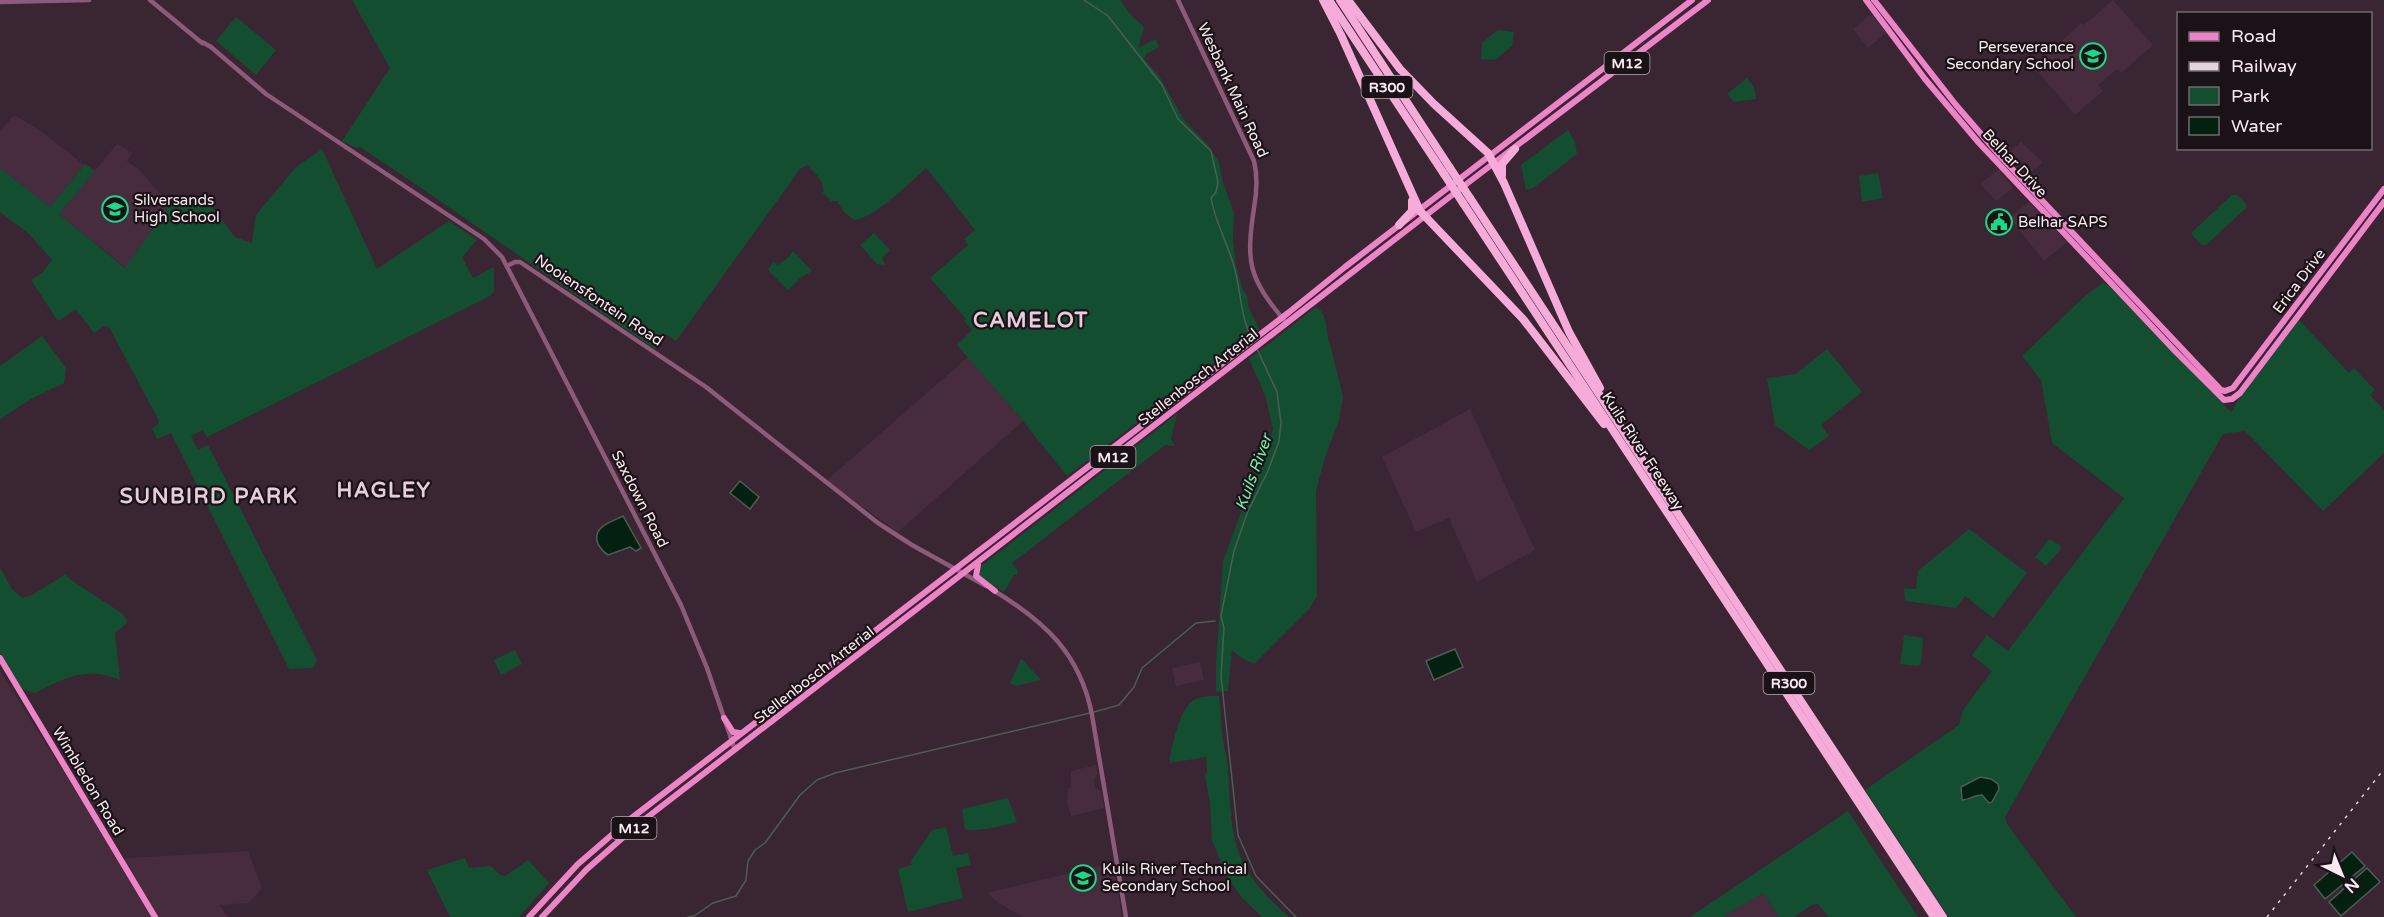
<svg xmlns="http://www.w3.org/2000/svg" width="2384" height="917" font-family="'Varela Round',sans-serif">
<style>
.built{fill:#472c3d}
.green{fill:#144e31;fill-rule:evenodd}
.water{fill:#032011;stroke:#4d5d54;stroke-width:1.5}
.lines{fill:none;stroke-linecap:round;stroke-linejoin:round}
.stream{stroke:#4d5d54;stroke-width:1.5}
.minor{stroke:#8e5a7a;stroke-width:4.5}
.major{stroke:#ed84c7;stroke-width:6}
.highway{stroke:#f7abd9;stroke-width:8}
.rail{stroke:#e4d5dd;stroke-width:1.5;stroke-dasharray:3 6;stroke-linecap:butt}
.highway-bridge{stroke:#f7abd9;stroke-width:8}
.labels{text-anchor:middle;stroke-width:4.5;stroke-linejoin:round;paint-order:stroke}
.shield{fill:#1b1217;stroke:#b6a9b0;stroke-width:1.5}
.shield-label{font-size:14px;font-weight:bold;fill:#f9eaf2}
.poi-label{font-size:15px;fill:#f9eaf2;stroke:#1b1217;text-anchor:start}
.street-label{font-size:15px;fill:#f9eaf2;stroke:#1b1217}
.water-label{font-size:16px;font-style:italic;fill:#72eeaa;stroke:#1b1217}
.district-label{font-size:21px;font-weight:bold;letter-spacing:1.5px;fill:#e7ccdb;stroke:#1b1217}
</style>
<rect width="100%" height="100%" fill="#3a2532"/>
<!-- built -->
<g class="built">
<polygon points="2113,0 2153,45 2121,73 2117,69 2098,85 2103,91 2075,115 2034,67 2081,23 2084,25"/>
<polygon points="1871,14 1886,33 1868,48 1853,29"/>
<polygon points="14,115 38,129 84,165 50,207 0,168 0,131"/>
<polygon points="2021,142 2043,162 2028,175 2024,175 2006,155"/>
<polygon points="117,144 132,153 127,161 138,169 170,204 126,268 59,214"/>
<polygon points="1999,169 2013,188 1996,201 1980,184"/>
<polygon points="2029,202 2067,242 2044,261 2009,218"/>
<polygon points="968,357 1023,421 898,532 826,481"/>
<polygon points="1470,409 1535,550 1477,582 1449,518 1416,532 1382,457"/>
<polygon points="1200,662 1204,680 1176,686 1172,668"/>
<polygon points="0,671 119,860 130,858 248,851 262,888 249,903 219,905 228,917 0,917"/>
<polygon points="1096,765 1098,774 1094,779 1095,787 1101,791 1104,808 1071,816 1067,803 1068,788 1071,788 1071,771"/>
<polygon points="1113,863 1122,917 1022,917 997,902 987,893"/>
<polygon points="1763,893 1779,917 1723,917"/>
</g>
<!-- green -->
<g class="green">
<path d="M 352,0 L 1120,0 L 1130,14 L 1144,27 L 1138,48 L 1156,39 L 1159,47 L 1146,54 L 1144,59 L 1159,76 L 1185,121 L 1208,145 L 1219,162 L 1223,183 L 1234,213 L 1233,239 L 1236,266 L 1243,290 L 1247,295 L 1248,306 L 1259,329 L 1067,476 L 1023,421 L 957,345 L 972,330 L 964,321 L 966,319 L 930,278 L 968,245 L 964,239 L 975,230 L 932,175 L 926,168 C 910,183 873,219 854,220 L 844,212 L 837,201 L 831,201 L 823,193 C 825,181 815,173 807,165 L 800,169 L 676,341 L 666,334 L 655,349 C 556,282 459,213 360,147 L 356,148 L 342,141 L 390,68 Z"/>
<polygon points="236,17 276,50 256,75 216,41"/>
<polygon points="1498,30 1514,32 1512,46 1495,60 1481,59 1482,43"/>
<polygon points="1747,78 1754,87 1756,99 1734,102 1727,94"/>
<polygon points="1568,130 1575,142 1577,154 1533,188 1526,190 1521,165"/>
<polygon points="322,149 377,269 449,221 477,240 462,257 473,278 494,267 494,291 490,296 207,437 203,430 191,436 198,450 208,445 317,660 313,668 289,669 171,433 157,439 152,428 158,424 159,421 109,327 104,326 94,333 76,309 58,321 31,280 42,273 52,260 29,234 0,212 0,168 50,207 85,164 95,171 59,214 125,268 170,204 176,200 210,205 235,237 252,243 256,215 296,167"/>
<polygon points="1878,173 1883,198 1862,202 1859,176"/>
<polygon points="2232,195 2237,195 2246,204 2246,208 2206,245 2202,245 2192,235 2192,232"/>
<polygon points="874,233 890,250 882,258 885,265 877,264 860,245"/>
<polygon points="793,251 812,271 800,278 788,290 768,270 773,262 778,265 788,258"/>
<path d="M 2103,283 L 2108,285 L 2231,412 L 2241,396 L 2299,320 L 2349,373 L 2354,368 L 2375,390 L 2370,395 L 2384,410 L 2384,453 L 2323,511 L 2245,431 L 2223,434 L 2005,817 L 2007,824 L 2076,917 L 1949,917 L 1865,790 L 1959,725 L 1963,710 L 1992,671 L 1972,655 L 1987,635 L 2008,651 L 2124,498 L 2052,443 L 2041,380 L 2022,356 L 2085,296 ZM 1980,777 C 1991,780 1994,780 1997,793 L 1987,800 C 1980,793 1975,795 1968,800 L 1960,795 L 1964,785 Z"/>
<path d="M 1316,307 C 1329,314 1325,333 1330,344 L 1343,397 L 1339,420 L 1325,457 L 1316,491 L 1317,596 L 1310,608 L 1254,664 L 1240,657 L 1232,650 L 1228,691 L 1216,692 L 1216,664 L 1223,561 L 1245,501 L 1263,464 L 1273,429 L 1265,395 L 1249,359 Z"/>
<polygon points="42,336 66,368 64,383 31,399 0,419 0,366"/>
<polygon points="1827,349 1862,392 1821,425 1829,436 1809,450 1775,425 1767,378 1796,374"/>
<polygon points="1177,414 1171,439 1175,446 1165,445 1012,563 1018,571 1017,575 1014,575 1004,592 979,576 980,567"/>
<polygon points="1969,529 2027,573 1993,618 1965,596 1956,608 1905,601 1904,588 1916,589 1918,571"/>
<polygon points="2049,539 2060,545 2061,549 2046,566 2035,557"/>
<path d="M 0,568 L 12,589 L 22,598 L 32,595 L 66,574 L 68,578 L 120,612 L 126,618 L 127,623 L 115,633 L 120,680 C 86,666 65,678 35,693 L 22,689 L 0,652 Z"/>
<polygon points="1904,635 1923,638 1921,664 1918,666 1900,664"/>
<polygon points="515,650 522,664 501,675 494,660"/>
<polygon points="1021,659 1022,659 1041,680 1016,686 1010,683"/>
<path d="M 1219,696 C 1221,713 1221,730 1224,747 C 1226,754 1228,761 1228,769 C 1232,843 1232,866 1289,917 L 1262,917 L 1242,898 L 1226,875 L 1212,840 L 1210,803 L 1205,776 L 1207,771 L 1206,757 L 1170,763 C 1169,751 1181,709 1191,702 C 1199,696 1210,696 1219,696 Z"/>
<path d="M 1008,798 L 1017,822 C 1005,825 975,833 965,829 L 962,809 Z"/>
<polygon points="1848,811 1918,917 1829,917 1818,904 1812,905 1794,917 1779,917 1763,893 1723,917 1690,917"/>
<polygon points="946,827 953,856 968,853 971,865 956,868 963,898 908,912 898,869 912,865 911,861 932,830"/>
<polygon points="465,858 469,868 491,866 499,874 505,876 528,860 549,883 519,917 450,917 427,870"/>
</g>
<!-- water -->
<g class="water">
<polygon points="740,481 759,497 750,509 730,493"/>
<path d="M 623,516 L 641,548 L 636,551 L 630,547 L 608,555 C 603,552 601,549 598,544 C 591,527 611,522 623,516 Z"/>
<polygon points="1455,649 1463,667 1434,680 1426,661"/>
<path d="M 1980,777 L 1991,779 L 1998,784 L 1999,789 L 1992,802 L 1989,803 L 1982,795 C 1974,795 1969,800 1962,800 L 1961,787 Z"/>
<polygon points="2352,852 2365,866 2325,899 2314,885"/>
<polygon points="2367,868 2380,882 2341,916 2329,902"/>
</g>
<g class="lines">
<!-- stream -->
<g class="stream">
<path d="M 1084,0 L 1108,16 L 1162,85 L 1178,119 L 1211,151 L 1218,182 L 1216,192 L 1211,198 C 1215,222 1227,242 1234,266 C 1241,290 1240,316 1252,339"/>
<polyline points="1257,349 1277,392 1281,423 1279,441 1268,471 1248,511 1234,551 1221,616 1224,628 1221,676 1238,835 1256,876 1296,917"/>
<polyline points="1094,712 1119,705 1134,687 1142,668 1196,623 1215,621"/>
<polyline points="688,917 694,916 713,903 736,896 746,880 748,861 755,850 765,843 800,795 817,780 835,773 1090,713"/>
</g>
<!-- minor -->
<g class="minor">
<polyline points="150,0 202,43"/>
<path d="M 1178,0 L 1254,161 C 1258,177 1257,191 1254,208 C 1246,262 1248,277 1284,320"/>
<polyline points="0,2 89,0"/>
<polyline points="202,42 211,47 266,94 484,239 502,257 681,605 707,668 735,750"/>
<polyline points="507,266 515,262 520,262 706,387 878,523 912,545 986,586"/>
<path d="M 993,590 C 1045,622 1080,653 1092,715 L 1126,917"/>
</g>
<!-- major -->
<g class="major">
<polyline points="1866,0 1925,79 1979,143 2175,351 2224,400 2232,399 2240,393 2384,202"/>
<polyline points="1874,0 1956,105 2000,156 2221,390 2225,391 2233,388 2384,189"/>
<polyline points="978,565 976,576 995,591"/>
<polyline points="0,658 155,917"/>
<polyline points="724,718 733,732 740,733"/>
<polyline points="529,917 578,864 629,820 1288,313 1345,267 1692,0"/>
<polyline points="542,917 586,870 636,826 1469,182 1708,0"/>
</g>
<!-- highway -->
<g class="highway">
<polyline points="1323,0 1341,35 1420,211 1523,319 1604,424"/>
<polyline points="1329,0 1444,174"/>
<polyline points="1340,0 1450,168"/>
<polyline points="1348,0 1400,69 1434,104 1488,153 1504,183 1569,332 1600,388"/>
<polyline points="1502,175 1502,164 1515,149"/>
<polyline points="1470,198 1943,917"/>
<polyline points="1463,203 1934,917"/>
<polyline points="1399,225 1412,211 1412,201"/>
</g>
<!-- rail -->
<polyline class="rail" points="2267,917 2384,769"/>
<!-- highway-bridge -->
<g class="highway-bridge">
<polyline points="1450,168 1470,198"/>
<polyline points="1444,174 1463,203"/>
</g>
</g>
<!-- icons -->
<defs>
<g id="school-ring" transform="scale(1.35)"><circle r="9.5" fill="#1b1217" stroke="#1cd988" stroke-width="1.5"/><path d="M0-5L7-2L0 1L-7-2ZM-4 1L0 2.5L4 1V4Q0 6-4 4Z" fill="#1cd988"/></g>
<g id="civic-ring" transform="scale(1.35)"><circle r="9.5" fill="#1b1217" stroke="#1cd988" stroke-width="1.5"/><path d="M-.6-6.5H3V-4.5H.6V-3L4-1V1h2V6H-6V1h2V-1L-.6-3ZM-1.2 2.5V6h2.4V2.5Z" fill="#1cd988"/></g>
</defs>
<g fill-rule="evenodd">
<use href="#school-ring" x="2093" y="56"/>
<use href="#school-ring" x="115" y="209"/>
<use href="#civic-ring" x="1999" y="222"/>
<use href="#school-ring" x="1083" y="878"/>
</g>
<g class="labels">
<!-- shield labels -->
<g class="shield">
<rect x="1604.5" y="52" width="45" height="22" rx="4.5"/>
<rect x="1361.5" y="76" width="51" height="22" rx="4.5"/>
<rect x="1090.5" y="446" width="45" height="22" rx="4.5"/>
<rect x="1763.5" y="672" width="51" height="22" rx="4.5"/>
<rect x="611.5" y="817" width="45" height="22" rx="4.5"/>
</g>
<g class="shield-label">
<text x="1627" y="68">M12</text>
<text x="1387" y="92">R300</text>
<text x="1113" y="462">M12</text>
<text x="1789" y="688">R300</text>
<text x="634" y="833">M12</text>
</g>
<!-- poi labels -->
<g class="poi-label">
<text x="2074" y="52" text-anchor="end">Perseverance<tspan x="2074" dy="17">Secondary School</tspan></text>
<text x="134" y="205">Silversands<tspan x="134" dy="17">High School</tspan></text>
<text x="2018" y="227">Belhar SAPS</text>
<text x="1102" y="874">Kuils River Technical<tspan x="1102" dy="17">Secondary School</tspan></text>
</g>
<!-- street labels -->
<g class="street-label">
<text transform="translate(1233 90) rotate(65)" y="5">Wesbank Main Road</text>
<text transform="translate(2015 163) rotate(47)" y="5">Belhar Drive</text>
<text transform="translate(2299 281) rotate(-53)" y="5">Erica Drive</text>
<text transform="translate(599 300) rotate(34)" y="5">Nooiensfontein Road</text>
<text transform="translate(1198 377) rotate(-38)" y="5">Stellenbosch Arterial</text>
<text transform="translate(1643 451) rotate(57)" y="5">Kuils River Freeway</text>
<text transform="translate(640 499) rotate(63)" y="5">Saxdown Road</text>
<text transform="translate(814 675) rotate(-38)" y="5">Stellenbosch Arterial</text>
<text transform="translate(88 781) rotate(59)" y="5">Wimbledon Road</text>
</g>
<!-- water labels -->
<g class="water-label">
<text transform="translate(1253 472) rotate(-70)" y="6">Kuils River</text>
</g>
<!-- district labels -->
<g class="district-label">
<text x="1031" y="327">CAMELOT</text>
<text x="384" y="497">HAGLEY</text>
<text x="209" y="503">SUNBIRD PARK</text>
</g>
</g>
<!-- legend -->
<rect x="2177" y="12" width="195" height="138" fill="#1b1217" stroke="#74686f" stroke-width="1.5"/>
<rect x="2189" y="32" width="30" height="9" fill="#ed84c7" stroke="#74686f" stroke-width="1.5"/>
<text x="2231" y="42" font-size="18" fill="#f9eaf2">Road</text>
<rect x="2189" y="62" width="30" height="9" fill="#e4d5dd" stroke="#74686f" stroke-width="1.5"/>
<text x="2231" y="72" font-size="18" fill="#f9eaf2">Railway</text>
<rect x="2189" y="87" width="30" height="18" fill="#144e31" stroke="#74686f" stroke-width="1.5"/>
<text x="2231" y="102" font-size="18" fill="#f9eaf2">Park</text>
<rect x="2189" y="117" width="30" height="18" fill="#032011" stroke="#74686f" stroke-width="1.5"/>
<text x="2231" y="132" font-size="18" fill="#f9eaf2">Water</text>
<!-- north arrow -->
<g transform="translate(2342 875) rotate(137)" stroke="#1b1217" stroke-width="4.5" paint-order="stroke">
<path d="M0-4.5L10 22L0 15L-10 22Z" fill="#f9eaf2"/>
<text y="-9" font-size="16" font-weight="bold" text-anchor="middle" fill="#f9eaf2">N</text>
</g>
</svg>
